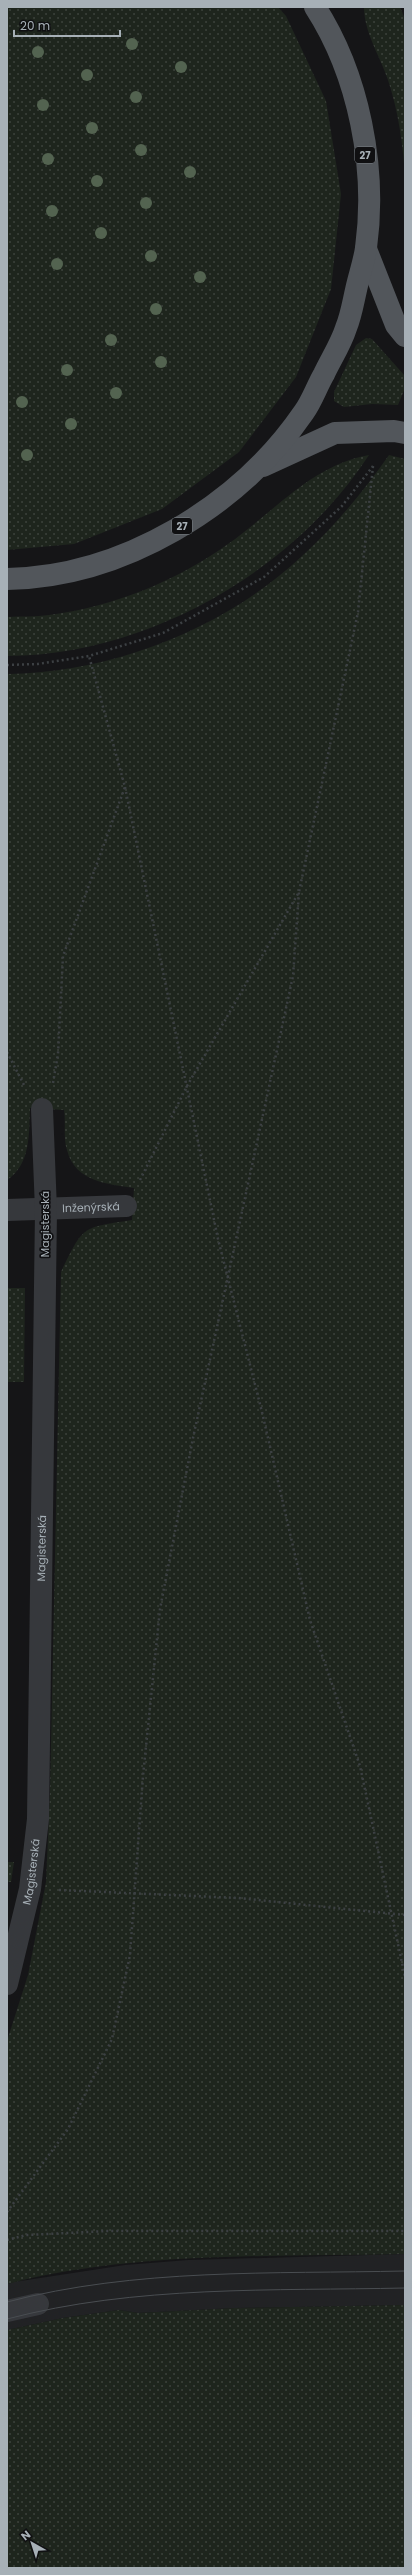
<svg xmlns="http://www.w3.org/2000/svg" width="412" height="2575" font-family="Poppins,sans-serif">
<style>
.built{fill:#212224}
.grass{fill:url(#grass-dots)}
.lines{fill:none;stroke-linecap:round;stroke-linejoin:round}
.path{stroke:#3c4043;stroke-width:2.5;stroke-dasharray:2 3;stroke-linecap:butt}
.minor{stroke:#36383c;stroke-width:22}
.major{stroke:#52565b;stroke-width:22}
.tram{stroke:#494d51;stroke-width:1}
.tree{fill:#536350}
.labels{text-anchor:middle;stroke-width:3.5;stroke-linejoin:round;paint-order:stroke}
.shield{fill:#101012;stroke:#7a8086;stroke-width:1}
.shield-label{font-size:10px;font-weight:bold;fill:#a7b0b7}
.street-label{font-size:11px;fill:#a7b0b7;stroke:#101012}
</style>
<defs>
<pattern id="grass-dots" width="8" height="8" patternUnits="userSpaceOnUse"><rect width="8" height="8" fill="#1e251d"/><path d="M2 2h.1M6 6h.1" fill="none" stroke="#3c423c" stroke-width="1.8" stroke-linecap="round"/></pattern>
</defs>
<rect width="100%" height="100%" fill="#151517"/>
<!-- built -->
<polygon class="built" points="405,2254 405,2305 235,2308 138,2313 119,2310 63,2318 7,2330 7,2284 14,2282 125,2265 188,2260"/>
<!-- grass -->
<g class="grass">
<polygon points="7,7 278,7 286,16 326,101 341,194 331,289 296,377 239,452 162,509 74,544 7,550"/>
<path d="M 364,7 L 400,7 L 405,19 L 405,176 C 403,144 398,110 388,80 C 380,56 364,32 364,7 Z"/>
<polygon points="366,338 372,339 405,376 405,388 398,405 372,404 344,407 334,401 334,392 356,345"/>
<path d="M 369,455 C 293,572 147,655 7,656 L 7,617 C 21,616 36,617 49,615 C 112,607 177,581 228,544 C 274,512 312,465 369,455 Z"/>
<path d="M 389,455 L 405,459 L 405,2254 C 273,2257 135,2251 7,2284 L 7,2041 L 28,1975 L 46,1882 L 50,1792 L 61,1272 C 84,1225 81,1228 132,1220 L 134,1188 C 108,1184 75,1182 67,1150 C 63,1138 66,1123 64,1110 L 30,1108 C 29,1132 31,1165 7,1180 L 7,674 C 112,673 226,628 302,556 C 335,526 363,492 389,455 Z"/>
<polygon points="7,1288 25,1288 24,1382 7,1382"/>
<polygon points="7,1862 14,1862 11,1882 7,1882"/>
<polygon points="405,2305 405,2568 7,2568 7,2330 63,2318 119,2310 138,2313 235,2308"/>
</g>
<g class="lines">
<!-- path -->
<g class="path">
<polyline points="7,665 38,664 89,656 163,633 264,577 342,506 373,466"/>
<polyline points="125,787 218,1239 262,1412 310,1620 360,1766 405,1977"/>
<polyline points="7,1052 24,1085"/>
<polyline points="53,1083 58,1054 63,956 125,787 89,656"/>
<polyline points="140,1180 187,1086 299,892 358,612 373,466"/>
<polyline points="59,1890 238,1898 405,1915"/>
<polyline points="7,2212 68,2129 112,2039 130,1955 143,1776 160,1609 193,1438 293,976 299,892"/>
<polyline points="7,2240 26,2235 106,2231 405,2231"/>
</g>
<!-- minor -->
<g class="minor">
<path id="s1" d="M 7,1210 L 126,1206"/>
<path id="s2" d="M 7,1984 L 30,1889 L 38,1819 L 46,1210 L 42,1109"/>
<polyline points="7,2311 38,2304"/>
</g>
<!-- major -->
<g class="major">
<polyline points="366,249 396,325 405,336"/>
<polyline points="263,466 335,433 394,431 405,433"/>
<path d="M 7,579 C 122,577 239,507 304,412 C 312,401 317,386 324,374 C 331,359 341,344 346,328 C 351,316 353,303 356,290 C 359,276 364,262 366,248 C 377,168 359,75 315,7"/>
</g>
<!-- tram -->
<g class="tram">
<path d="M 7,2302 C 136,2268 273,2274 405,2271"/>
<path d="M 7,2319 C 136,2285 273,2291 405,2288"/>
</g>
</g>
<!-- trees -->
<g class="tree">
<circle cx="132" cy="44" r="6"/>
<circle cx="38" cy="52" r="6"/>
<circle cx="181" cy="67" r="6"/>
<circle cx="87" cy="75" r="6"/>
<circle cx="136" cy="97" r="6"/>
<circle cx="43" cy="105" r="6"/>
<circle cx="92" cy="128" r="6"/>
<circle cx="141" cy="150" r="6"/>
<circle cx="48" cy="159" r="6"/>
<circle cx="190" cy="172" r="6"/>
<circle cx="97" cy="181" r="6"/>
<circle cx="146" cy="203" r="6"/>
<circle cx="52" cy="211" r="6"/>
<circle cx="101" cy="233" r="6"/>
<circle cx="151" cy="256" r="6"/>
<circle cx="57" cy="264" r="6"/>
<circle cx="200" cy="277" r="6"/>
<circle cx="156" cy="309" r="6"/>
<circle cx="111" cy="340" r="6"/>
<circle cx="161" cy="362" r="6"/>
<circle cx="67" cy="370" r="6"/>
<circle cx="116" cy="393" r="6"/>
<circle cx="22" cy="402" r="6"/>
<circle cx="71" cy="424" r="6"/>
<circle cx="27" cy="455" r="6"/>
</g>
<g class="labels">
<!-- shield labels -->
<g class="shield">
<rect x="355" y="147" width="20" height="16" rx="3"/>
<rect x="172" y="518" width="20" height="16" rx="3"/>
</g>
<g class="shield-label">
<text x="365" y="159">27</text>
<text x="182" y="530">27</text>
</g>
<!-- street labels -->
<g class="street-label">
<text dy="4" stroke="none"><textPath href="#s1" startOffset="84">Inženýrská</textPath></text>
<text transform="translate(45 1224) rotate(-90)" y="4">Magisterská</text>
<text dy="4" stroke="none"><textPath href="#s2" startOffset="439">Magisterská</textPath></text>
<text dy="4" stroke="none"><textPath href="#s2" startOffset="115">Magisterská</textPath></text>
</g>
</g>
<!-- border -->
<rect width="412" height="2575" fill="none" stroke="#a7b0b7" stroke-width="16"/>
<!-- north arrow -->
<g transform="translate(32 2543) rotate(321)" stroke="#101012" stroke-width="3" paint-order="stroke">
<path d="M0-3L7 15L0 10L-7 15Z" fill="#a7b0b7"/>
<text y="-6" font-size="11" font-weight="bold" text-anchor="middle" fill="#a7b0b7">N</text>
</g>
<!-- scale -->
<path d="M14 30v6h106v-6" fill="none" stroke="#a7b0b7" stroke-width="2"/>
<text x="20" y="30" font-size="12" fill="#a7b0b7" stroke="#101012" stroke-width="3" paint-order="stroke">20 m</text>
</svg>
